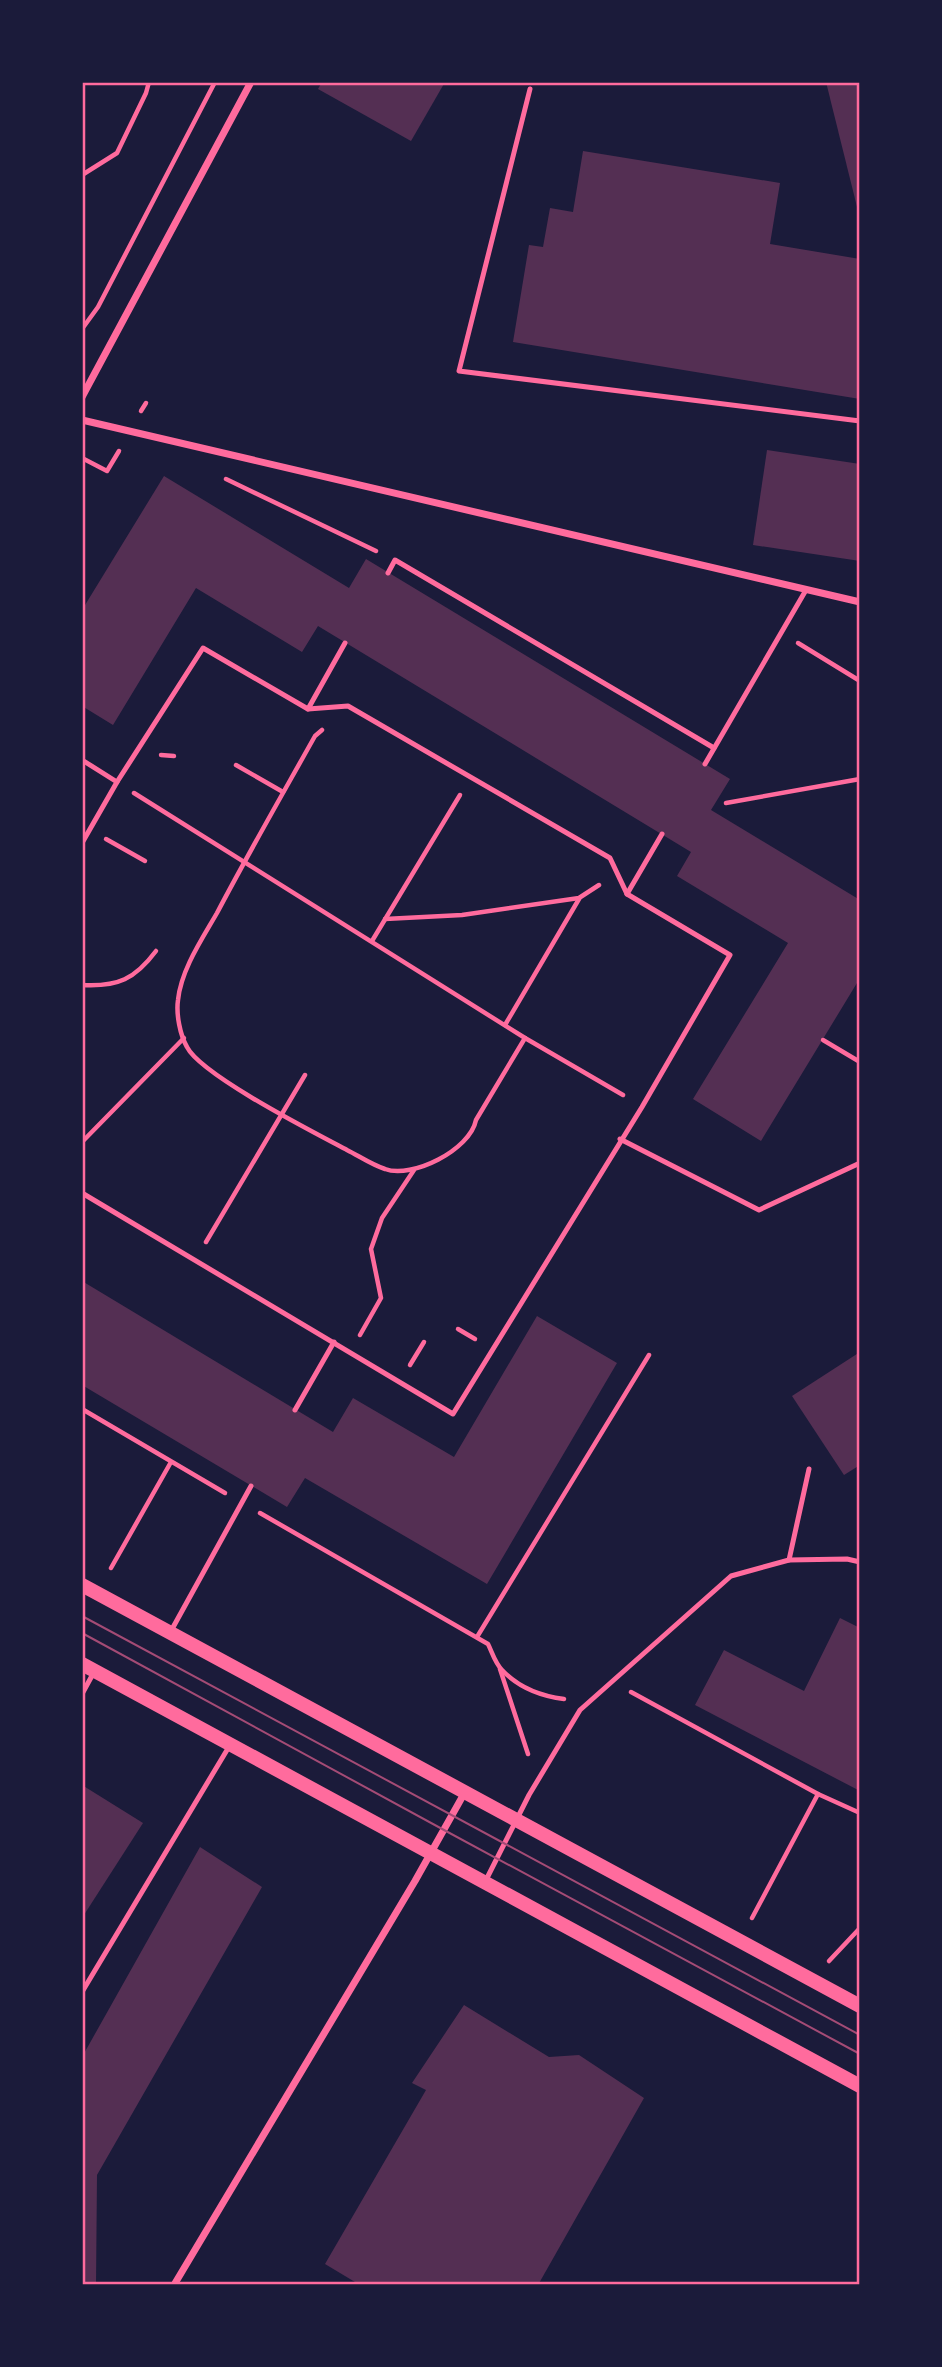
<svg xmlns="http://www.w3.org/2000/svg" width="942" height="2367" font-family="'Alegreya Sans',sans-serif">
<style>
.building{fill:#542f53}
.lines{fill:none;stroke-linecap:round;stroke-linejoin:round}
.path{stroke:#ff6b9d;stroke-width:4.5}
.service{stroke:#ff6b9d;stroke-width:5}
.minor{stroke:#ff6b9d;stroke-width:7}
.secondary{stroke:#ff6b9d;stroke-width:14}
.tram{stroke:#a44b75;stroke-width:2}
.neatline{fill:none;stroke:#ff6b9d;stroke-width:2.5}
</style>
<rect width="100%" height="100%" fill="#1b1b3a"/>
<!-- building -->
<g class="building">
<polygon points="322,82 445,82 411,141 318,89"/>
<polygon points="826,82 860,82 860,215 859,215"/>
<polygon points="583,151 780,183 770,244 860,259 860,399 513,342 529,245 543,247 550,208 573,212"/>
<polygon points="767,450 860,464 860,561 753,545"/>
<polygon points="164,476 349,588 366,559 730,779 711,810 860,900 860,978 761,1141 693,1099 788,943 677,876 691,852 318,626 302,652 196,588 113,725 82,706 82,610"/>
<polygon points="82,1281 333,1432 353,1398 454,1457 537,1316 617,1363 487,1584 305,1478 287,1507 82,1385"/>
<polygon points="860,1352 860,1465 844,1475 792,1396"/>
<polygon points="840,1618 860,1628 860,1791 695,1705 724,1650 804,1691"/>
<polygon points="82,1785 143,1823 82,1918"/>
<polygon points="200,1847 262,1887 97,2175 96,2285 82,2285 82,2057"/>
<polygon points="464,2005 549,2057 579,2055 644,2098 538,2285 360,2285 325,2264 426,2090 412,2083"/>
</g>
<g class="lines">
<!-- path -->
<g class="path">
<polyline points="82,175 117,153 146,93 149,82"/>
<polyline points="82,329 98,307 215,82"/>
<polyline points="141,411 146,403"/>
<polyline points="82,458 107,471 119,451"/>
<polyline points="226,479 376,551"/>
<polyline points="798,643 860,681"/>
<path d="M 322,730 L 315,736 C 282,795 248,854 217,913 C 202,939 181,970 178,1000 C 176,1014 180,1035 187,1047 C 201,1075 315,1133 347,1150 C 359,1156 372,1165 385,1169 C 412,1179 470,1150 476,1120 L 525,1038 L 623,1095"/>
<polyline points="161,755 174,756"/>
<polyline points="236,765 283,792"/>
<polyline points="134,793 525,1038"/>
<polyline points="726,803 860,779"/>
<polyline points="106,839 145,861"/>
<polyline points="385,919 462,915 579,898 599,885"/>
<polyline points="372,941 460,795"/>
<path d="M 82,985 C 118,987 135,979 156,951"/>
<polyline points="505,1025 579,899"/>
<polyline points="823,1040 860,1062"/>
<polyline points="82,1142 184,1038"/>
<polyline points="206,1242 305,1075"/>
<polyline points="458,1329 475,1339"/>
<polyline points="360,1335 381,1298 371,1249 382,1218 414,1170"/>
<polyline points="410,1365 424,1342"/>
<polyline points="82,1409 225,1493"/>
<path d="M 260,1513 L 488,1644 C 492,1652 495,1663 502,1670 C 518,1687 540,1696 564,1699"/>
<polyline points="111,1568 171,1462"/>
<polyline points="477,1637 649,1355"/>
<polyline points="500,1669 528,1754"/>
<polyline points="631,1692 818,1794 860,1813"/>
<polyline points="752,1918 818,1794"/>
<polyline points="829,1961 860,1928"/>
</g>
<!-- service -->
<g class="service">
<polyline points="530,89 459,371 860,421"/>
<polyline points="388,573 395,560 714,748"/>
<polyline points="308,709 345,643"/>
<polyline points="82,760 117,782"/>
<polyline points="705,764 806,590"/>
<polyline points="82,843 117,782 203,648 308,709 348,706 610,858 627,894 730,955 642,1107 453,1414 82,1193"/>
<polyline points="627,894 662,834"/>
<polyline points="620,1139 759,1210 860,1163"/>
<polyline points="295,1410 334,1342"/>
<polyline points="789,1560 809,1469"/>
<polyline points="171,1631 251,1486"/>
<polyline points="82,1694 94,1672"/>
<polyline points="485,1882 529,1795 580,1710 731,1576 789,1560 847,1559 860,1562"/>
<polyline points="82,1992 230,1745"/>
</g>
<!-- minor -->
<g class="minor">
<polyline points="82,397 251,82"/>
<polyline points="82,420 860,602"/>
<polyline points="174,2285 415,1881 465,1792"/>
</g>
<!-- secondary -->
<g class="secondary">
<polyline points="82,1585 860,2006"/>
<polyline points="82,1664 860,2086"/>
</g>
<!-- tram -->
<g class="tram">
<polyline points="82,1616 860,2035"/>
<polyline points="82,1633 444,1830 860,2054"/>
</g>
</g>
<!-- border -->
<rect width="942" height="2367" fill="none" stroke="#1b1b3a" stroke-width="168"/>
<rect x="84" y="84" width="774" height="2199" class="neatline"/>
</svg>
